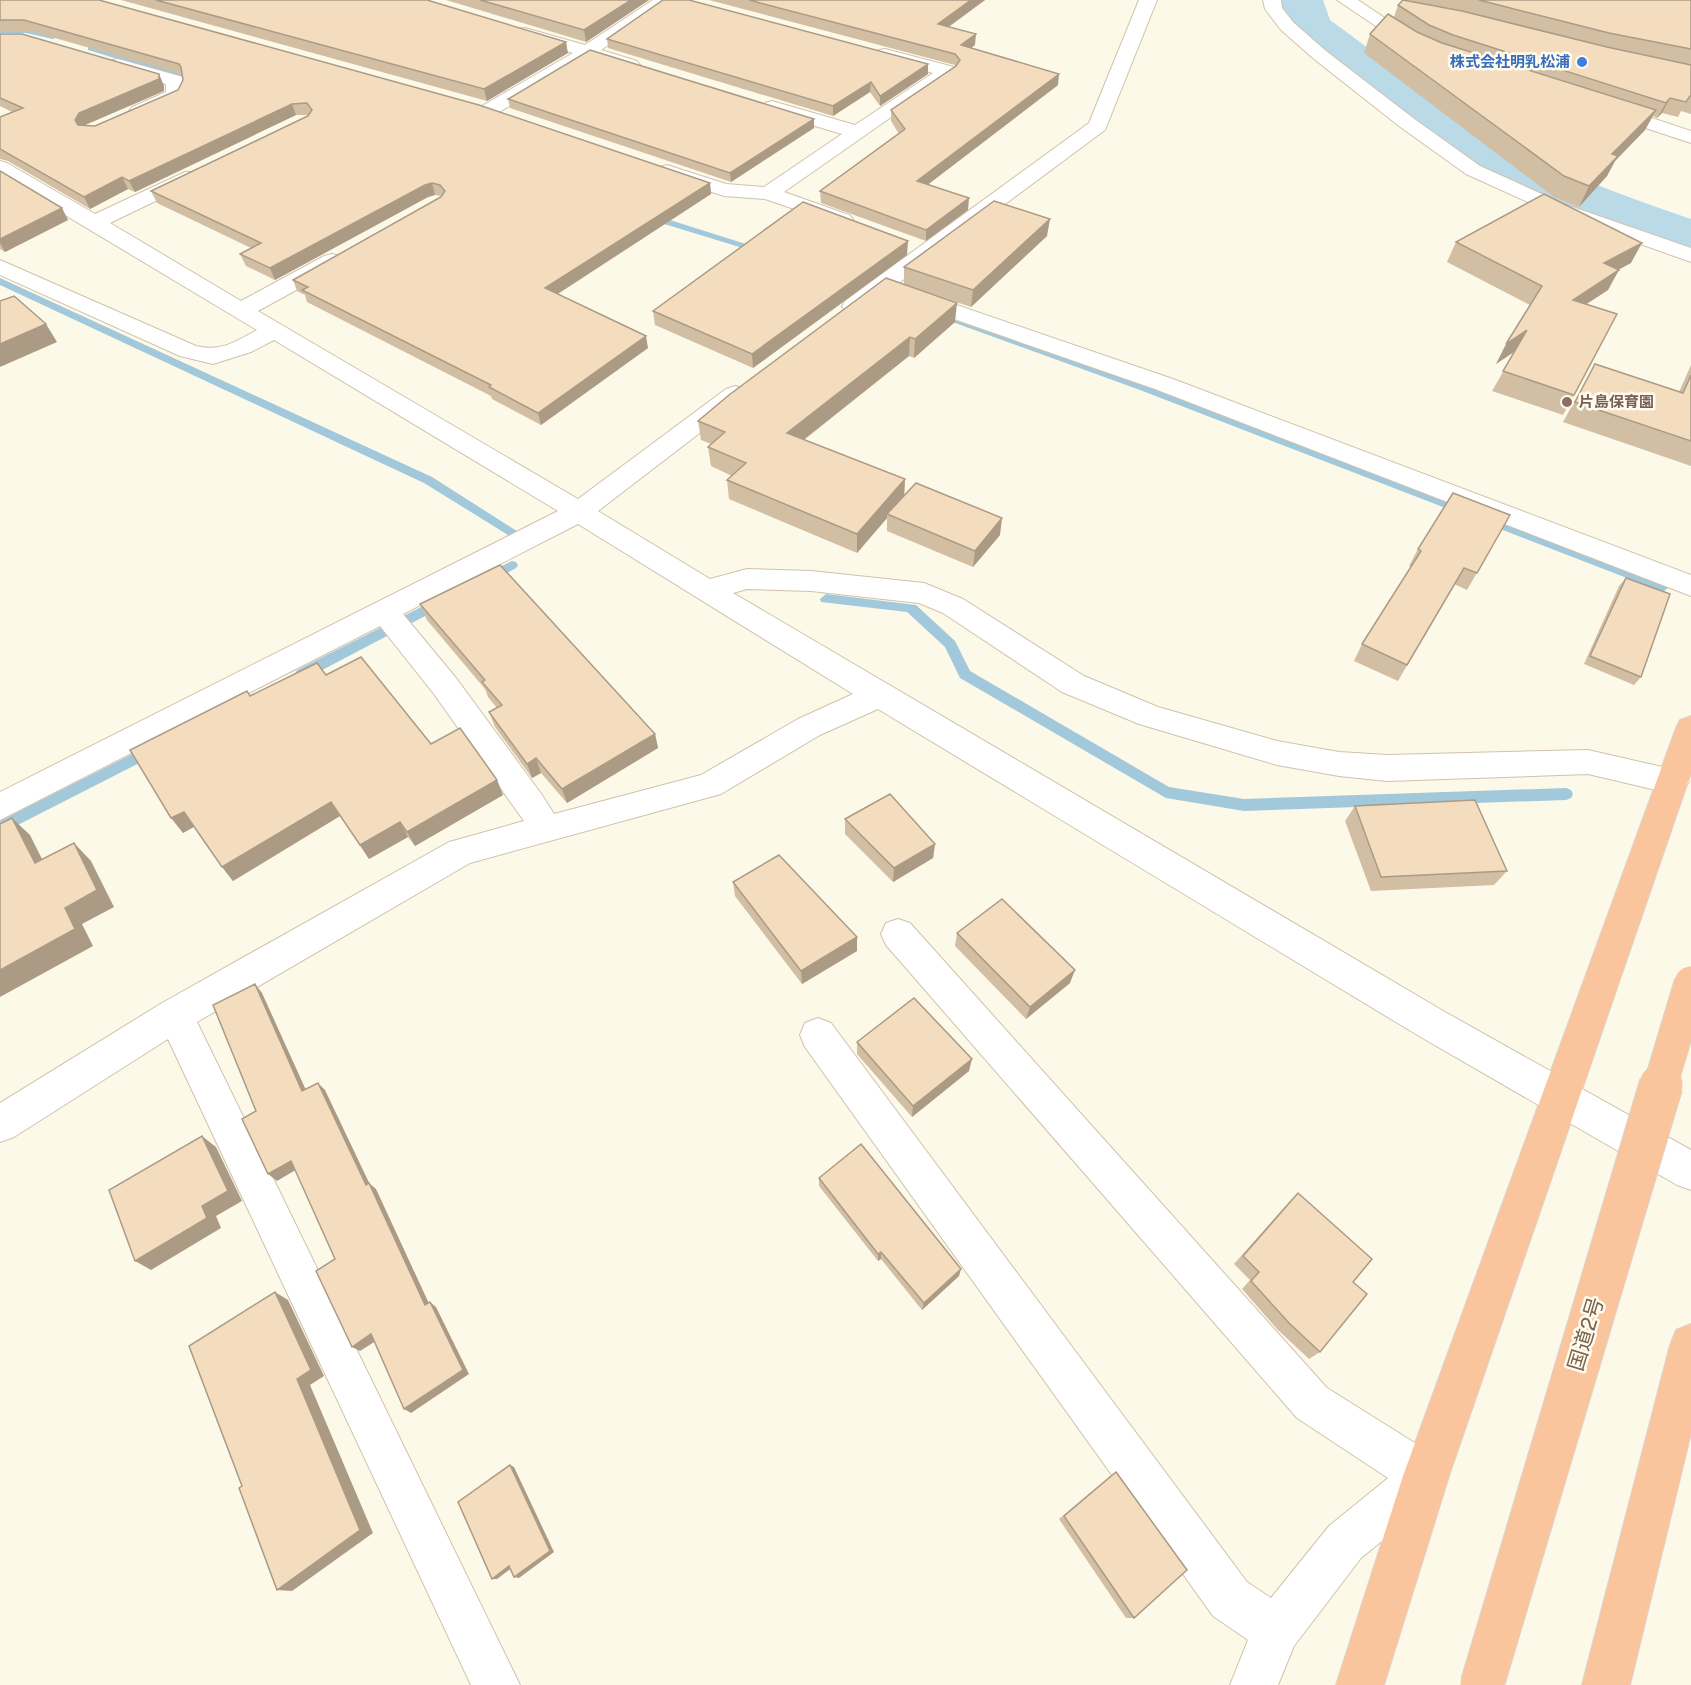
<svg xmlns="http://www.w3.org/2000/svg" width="1691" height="1685" font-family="'Public Sans','Noto Sans JP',sans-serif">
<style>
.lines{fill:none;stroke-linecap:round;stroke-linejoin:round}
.stream{fill:#a1c8db;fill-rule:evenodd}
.river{fill:#bbdae8;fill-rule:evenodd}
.minor-casing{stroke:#d0c2ac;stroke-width:2}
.highway-casing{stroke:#dcd6d0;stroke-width:2}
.minor{fill:#fff;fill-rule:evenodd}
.highway{fill:#fac49d;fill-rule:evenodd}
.highway-bridge-far1-casing{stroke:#dcd6d0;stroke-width:35;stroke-linecap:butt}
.highway-bridge-casing{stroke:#dcd6d0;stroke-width:45;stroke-linecap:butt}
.highway-bridge-far1{stroke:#fac49d;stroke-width:33}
.highway-bridge{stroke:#fac49d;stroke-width:43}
.wall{fill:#d2bea3}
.shaded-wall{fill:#ab9b85}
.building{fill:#f4ddbe;stroke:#ab9b85;stroke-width:1.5}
.shop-dot{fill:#3f7fe0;stroke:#fffbef;stroke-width:2}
.education-dot{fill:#8d6e63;stroke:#fffbef;stroke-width:2}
.labels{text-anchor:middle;stroke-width:5;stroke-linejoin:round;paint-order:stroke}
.far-shop-label{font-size:15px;font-weight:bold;fill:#366cbe;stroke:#fffbef;text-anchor:end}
.far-education-label{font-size:15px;font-weight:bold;fill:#785e54;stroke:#fffbef;text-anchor:start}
.near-street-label{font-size:21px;fill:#79634a;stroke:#fffbef}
</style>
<rect width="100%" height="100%" fill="#fdf9e8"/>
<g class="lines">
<!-- stream -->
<g class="stream">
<polygon points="0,29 26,29 57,37 53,39 26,33 0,33"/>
<polygon points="88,46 94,46 204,81 197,83 88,50"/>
<polygon points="648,215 654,215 768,251 759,253 648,219"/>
<polygon points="0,278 432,477 523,535 517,539 513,538 424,483 0,285"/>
<polygon points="937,310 1148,386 1668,584 1669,587 1663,592 1658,590 1140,390 933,315 932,313"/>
<polygon points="512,561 516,562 518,565 516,568 491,582 481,582 480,579 481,576"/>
<polygon points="826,594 916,605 955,641 970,671 1169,787 1244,799 1566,788 1571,790 1573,794 1571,798 1566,800 1244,811 1166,798 960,678 945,647 907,612 821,602 820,599"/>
<polygon points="441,597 447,602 446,605 307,678 297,678 295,674 297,670"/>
<polygon points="152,744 157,746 159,750 157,754 0,834 0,821"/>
</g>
<!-- river -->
<path class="river" d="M 1275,0 L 1323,0 L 1330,20 C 1384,59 1436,102 1494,136 C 1556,172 1624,196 1691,219 L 1691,257 C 1605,235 1507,194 1433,145 C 1383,113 1338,74 1292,37 L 1285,27 Z"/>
<!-- minor casing -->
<g class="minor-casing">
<g id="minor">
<polygon points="653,0 674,0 601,50 637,61 640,65 637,69 631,70 589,58 496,114 482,114 479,110 482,106 573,53 519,37 516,33 519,29 525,28 585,45"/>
<polygon points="1139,0 1157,0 1105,130 861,311 853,313 845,311 842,306 845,301 1089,123"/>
<polygon points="1263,0 1281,0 1282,8 1293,22 1326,51 1413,118 1480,166 1564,204 1691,248 1691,262 1550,212 1466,174 1399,126 1314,59 1281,30 1265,9"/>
<polygon points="1337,0 1358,0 1428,47 1425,51 1413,51"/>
<polygon points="885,49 954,67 957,71 784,192 849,215 853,219 849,223 842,225 835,223 765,199 724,196 660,175 657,171 660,167 667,165 726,184 764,187 842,134 765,111 762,107 765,103 772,101 855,125 933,73 879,58 876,54 879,50"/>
<path d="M 118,59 L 183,77 C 187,83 186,93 182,99 L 146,115 L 132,115 L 129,111 L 132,107 L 166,92 L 166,84 L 112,68 L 109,64 L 112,60 Z"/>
<polygon points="1607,103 1691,131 1691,143 1600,113 1597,109 1600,105"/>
<path d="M 0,161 L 7,163 L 95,214 L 185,172 L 199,172 L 202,176 L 199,180 L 110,223 L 241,301 L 324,256 L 332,254 L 340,256 L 343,261 L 340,266 L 258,311 L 578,499 L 726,389 L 735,386 L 744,389 L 747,394 L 744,399 L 598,511 L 710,579 L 747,569 L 811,571 L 924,583 L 963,599 L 1084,676 L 1158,707 L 1277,741 L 1339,752 L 1387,755 L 1588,750 L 1684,772 L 1689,781 L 1684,790 L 1673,794 L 1588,774 L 1387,781 L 1339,776 L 1277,765 L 1139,724 L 1062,692 L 943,613 L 919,603 L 811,591 L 747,589 L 733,593 L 1445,1012 L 1691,1150 L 1691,1190 L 1677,1185 L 1419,1036 L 878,709 L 820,735 L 721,794 L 470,863 L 197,1022 L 520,1685 L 471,1685 L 168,1039 L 14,1137 L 0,1142 L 0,1103 L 162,1003 L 449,842 L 524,821 L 434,694 L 380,626 L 0,820 L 0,792 L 558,511 L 274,340 L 251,352 L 213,364 L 180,356 L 0,275 L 0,260 L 196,346 C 221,352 235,342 257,330 L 0,176 ZM 578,524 L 853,694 L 798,719 L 701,775 L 554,814 L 542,795 L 456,678 L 403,614 Z"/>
<polygon points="913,290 1173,379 1691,575 1691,596 1155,389 905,302 902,297 905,292"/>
<polygon points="898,919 910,923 1327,1388 1442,1460 1449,1476 1442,1492 1361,1558 1294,1646 1278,1685 1230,1685 1248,1640 1213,1616 805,1047 800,1035 805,1023 818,1018 831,1023 1247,1582 1271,1598 1329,1526 1388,1478 1297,1418 886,945 881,934 886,923"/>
</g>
</g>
<!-- highway casing -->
<g class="highway-casing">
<g id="highway">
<polygon points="1691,716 1691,773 1449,1476 1384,1685 1336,1685 1403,1476 1676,728 1680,720"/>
<polygon points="1691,1324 1691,1433 1630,1685 1582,1685 1670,1345 1676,1330"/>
</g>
</g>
<!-- minor -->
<use href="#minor" class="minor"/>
<!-- highway -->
<use href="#highway" class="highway"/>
<!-- highway-bridge-far1 casing -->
<g class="highway-bridge-far1-casing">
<polyline id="highway-bridge-far1" points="1660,1086 1691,983"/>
</g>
<!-- highway-bridge casing -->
<g class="highway-bridge-casing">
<polyline id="highway-bridge" points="1482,1685 1661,1085"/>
</g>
<!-- highway-bridge-far1 -->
<use href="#highway-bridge-far1" class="highway-bridge-far1"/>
<!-- highway-bridge -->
<use href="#highway-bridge" class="highway-bridge"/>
</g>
<!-- wall -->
<g class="wall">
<polygon points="0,0 710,183 711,194 558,294 648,348 541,425 492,399 491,396 307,302 305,295 297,291 293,280 441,196 435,195 428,197 275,280 246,266 240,254 251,248 157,203 151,191 308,115 296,115 135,192 128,189 90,209 8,161 0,159 0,117 12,112 0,106 0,34 159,74 164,86 164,91 85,125 95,126 178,90 183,80 182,74 30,31 0,31"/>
<polygon points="121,0 427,0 568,53 487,101"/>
<polygon points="446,0 649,0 586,42"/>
<polygon points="709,0 985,0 949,27 975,45 971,48 1058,85 928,184 968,210 926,241 821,203 820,191 899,134 891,121 891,110 955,66 955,65"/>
<polygon points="1410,0 1691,0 1691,114 1681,111 1678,117 1662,113 1657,118 1653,116 1645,130 1615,161 1607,176 1579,207 1554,197 1364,53 1370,34 1394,17 1398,5"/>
<polygon points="607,39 928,74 880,106 870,92 833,116 608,48"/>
<polygon points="508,99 814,119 814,128 731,182 510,108"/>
<polygon points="0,171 62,208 68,220 5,252 0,249"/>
<polygon points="1047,236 971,307 904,284 904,267"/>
<polygon points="1456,242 1631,263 1618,270 1608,290 1586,304 1574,395 1563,415 1492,391 1515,351 1496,364 1530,305 1447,262"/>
<polygon points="907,255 753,368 655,325 653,311"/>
<polygon points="955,322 914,358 909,356 804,440 905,479 904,495 1000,535 973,567 887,531 887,518 857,553 729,499 727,480 732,476 711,466 708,447 711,444 701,440 698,421 729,395"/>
<polygon points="1595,364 1679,392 1691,365 1691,466 1563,422"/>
<polygon points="1510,515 1467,590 1454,584 1398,681 1354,661 1362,644 1411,567 1409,566 1418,549"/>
<polygon points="1626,578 1641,677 1634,685 1584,664 1619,586"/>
<polygon points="420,604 655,734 658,748 567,803 541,773 532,778 495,727 489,712 497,708 488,697 485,689 427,620"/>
<polygon points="326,675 431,744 497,780 503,795 415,846 408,837 369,859 340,816 233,881 194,827 183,833 250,696"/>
<polygon points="1355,806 1507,871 1494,885 1371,891 1345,821"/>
<polygon points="845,819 935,844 933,858 893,882 845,834"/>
<polygon points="733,882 857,951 802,984 735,896"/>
<polygon points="957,933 1070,983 1026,1019 955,946"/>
<polygon points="857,1042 969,1071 912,1117 857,1054"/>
<polygon points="819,1178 959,1276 922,1310 881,1259 878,1261 819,1186"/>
<polygon points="1298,1193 1353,1282 1320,1352 1309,1359 1278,1330 1242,1289 1250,1280 1234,1264 1288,1203"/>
<polygon points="1116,1472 1134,1618 1126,1618 1059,1519 1110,1476"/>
</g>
<!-- shaded-wall -->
<g class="shaded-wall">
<polygon points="631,0 649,0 586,42 584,30"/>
<polygon points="971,0 985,0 937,35 938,24"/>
<polygon points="976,34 975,45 960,56 961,45"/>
<polygon points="566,42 568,53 487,101 484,89"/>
<polygon points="928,64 928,74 880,106 880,96"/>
<polygon points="159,74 164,86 164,91 85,125 81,131 75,120 79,113"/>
<polygon points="1059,74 1058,85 917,193 917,181"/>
<polygon points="871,82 870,92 833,116 833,106"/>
<polygon points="1670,98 1662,113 1657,118 1666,103"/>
<polygon points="292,104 296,115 135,192 129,181"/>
<polygon points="1656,110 1645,130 1615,161 1607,176 1579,207 1589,186 1612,154"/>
<polygon points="814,119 814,128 731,182 730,173"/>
<polygon points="122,177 128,189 90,209 84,197"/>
<polygon points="432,183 435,195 428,197 275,280 270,268 425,185"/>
<polygon points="710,183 711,194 548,300 545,288"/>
<polygon points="969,198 968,210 926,241 926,230"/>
<polygon points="62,208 68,220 5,252 0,243 0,239"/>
<polygon points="1050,219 1047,236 971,307 973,290"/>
<polygon points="908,241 907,255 753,368 752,354"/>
<polygon points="1642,243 1631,263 1593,283 1604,263"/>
<polygon points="1619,270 1608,290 1562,320 1573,300"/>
<polygon points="957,303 955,322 914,358 915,339"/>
<polygon points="46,324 57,342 0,367 0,344"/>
<polygon points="1527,330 1517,350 1496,364 1506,344"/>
<polygon points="646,336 648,348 541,425 538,413"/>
<polygon points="910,337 909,356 788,452 787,433"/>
<polygon points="905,479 904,498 887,514 887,518 857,553 857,534"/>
<polygon points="1002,518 1000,535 973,567 975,551"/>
<polygon points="655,734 658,748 567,803 562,789"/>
<polygon points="536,758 541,773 532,778 527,764"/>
<polygon points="497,780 503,795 415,846 407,832"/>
<polygon points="331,802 340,816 233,881 222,867"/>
<polygon points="184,812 195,826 183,833 171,818"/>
<polygon points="12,818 30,835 53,881 35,863"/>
<polygon points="400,822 408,837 369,859 360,845"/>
<polygon points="74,843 91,861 114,907 82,924 93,946 0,997 0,970 65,908"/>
<polygon points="935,844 933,858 893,882 894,868"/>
<polygon points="857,937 857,951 802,984 801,971"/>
<polygon points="1075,970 1070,983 1026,1019 1030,1007"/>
<polygon points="255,984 262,993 310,1099 302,1091"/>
<polygon points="972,1059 969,1071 912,1117 913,1106"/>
<polygon points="318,1083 325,1090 373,1191 366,1185"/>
<polygon points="202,1136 216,1147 242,1201 216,1216 221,1228 151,1270 135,1261 202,1206"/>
<polygon points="291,1161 299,1168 277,1181 268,1174"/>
<polygon points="369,1183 376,1189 432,1310 425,1305"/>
<polygon points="881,1252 881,1259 878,1261 878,1254"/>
<polygon points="961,1269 959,1276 922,1310 924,1303"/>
<polygon points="275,1292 288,1300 324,1376 310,1385 373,1533 292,1591 277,1590"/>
<polygon points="430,1302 436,1307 469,1374 411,1413 404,1409"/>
<polygon points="371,1334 379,1339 360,1351 352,1347"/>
<polygon points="510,1465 514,1467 554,1552 519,1578 514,1577"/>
<polygon points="509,1566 513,1567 497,1579 492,1579"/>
</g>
<!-- building -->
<g class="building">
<polygon points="0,0 99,0 479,105 710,183 545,288 646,336 538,413 489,387 491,385 302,290 308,287 293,280 441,197 445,191 440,185 432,183 425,185 270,268 240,254 261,243 151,191 308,116 312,110 307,103 292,104 129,181 122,177 84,197 0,149 0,117 23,108 0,98 0,34 22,34 159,74 159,79 79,113 75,120 78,125 95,126 178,90 183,80 181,67 179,64 24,20 0,20"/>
<polygon points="156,0 427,0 566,42 484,89"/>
<polygon points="480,0 631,0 584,30"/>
<polygon points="663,0 689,0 928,64 880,96 871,82 833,106 607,39"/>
<polygon points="749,0 971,0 938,24 976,34 961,45 1059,74 917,181 969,198 926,230 820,191 905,129 891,110 956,66 960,60 955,54"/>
<polygon points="1403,0 1462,11 1607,47 1691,65 1691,96 1690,96 1686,102 1670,98 1666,103 1453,35 1429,25 1398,5"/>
<polygon points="1479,0 1691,0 1691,49 1609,33"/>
<polygon points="1388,14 1417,32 1442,43 1656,110 1612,154 1618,156 1589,186 1564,176 1370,34"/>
<polygon points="590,50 814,119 730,173 508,99"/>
<polygon points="0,171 62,208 0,239"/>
<polygon points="1544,194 1642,243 1604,263 1619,270 1573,300 1617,314 1574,395 1503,371 1527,330 1506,344 1542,286 1456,242"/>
<polygon points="994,201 1050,219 973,290 904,267"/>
<polygon points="803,202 908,241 752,354 653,311"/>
<polygon points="886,278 957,303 915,339 910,337 787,433 905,479 857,534 727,480 746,463 708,447 725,432 698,421 729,395"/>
<polygon points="14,296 46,324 0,344 0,301"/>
<polygon points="1595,364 1683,393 1691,375 1691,441 1575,402"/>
<polygon points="916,483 1002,518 975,551 887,514"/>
<polygon points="1453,493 1510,515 1477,573 1464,568 1407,665 1362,644 1421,551 1418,549"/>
<polygon points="500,565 655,734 562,789 536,758 527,764 489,712 502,705 482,682 485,680 420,604"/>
<polygon points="1626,578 1670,594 1641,677 1590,656"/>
<polygon points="361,657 431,744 460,728 497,780 407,832 400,822 360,845 331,802 222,867 184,812 171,818 130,750 247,691 250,696 317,663 326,675"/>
<polygon points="890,794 935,844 894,868 845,819"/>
<polygon points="1475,800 1507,871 1381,877 1355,806"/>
<polygon points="12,818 35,863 74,843 97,890 65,908 75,929 0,970 0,824"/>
<polygon points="779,855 857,937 801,971 733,882"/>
<polygon points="1002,899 1075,970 1030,1007 957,933"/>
<polygon points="255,984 302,1091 318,1083 366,1185 369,1183 425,1305 430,1302 463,1370 404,1409 371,1334 352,1347 316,1271 335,1259 291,1161 268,1174 242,1119 256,1111 213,1005"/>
<polygon points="914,998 972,1059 913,1106 857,1042"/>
<polygon points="202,1136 228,1191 202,1206 207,1218 135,1261 109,1190"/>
<polygon points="861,1144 961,1269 924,1303 881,1252 878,1254 819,1178"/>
<polygon points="1298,1193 1372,1259 1353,1282 1367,1294 1320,1352 1289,1323 1251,1281 1259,1272 1243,1256"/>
<polygon points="275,1292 311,1370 297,1379 360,1530 277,1590 239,1488 242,1486 189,1346"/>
<polygon points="510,1465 550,1551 514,1577 509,1566 492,1579 458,1502"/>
<polygon points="1116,1472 1187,1570 1134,1618 1064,1516"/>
</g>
<!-- markers -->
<circle class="shop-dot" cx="1582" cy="62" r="6"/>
<circle class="education-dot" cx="1567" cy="402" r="6"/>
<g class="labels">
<!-- far-shop labels -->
<g class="far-shop-label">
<text x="1570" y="67">株式会社明乳松浦</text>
</g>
<!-- far-education labels -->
<g class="far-education-label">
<text x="1579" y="407">片島保育園</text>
</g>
<!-- near-street labels -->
<g class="near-street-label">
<text transform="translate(1586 1334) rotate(-73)" y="7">国道2号</text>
</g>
</g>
</svg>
